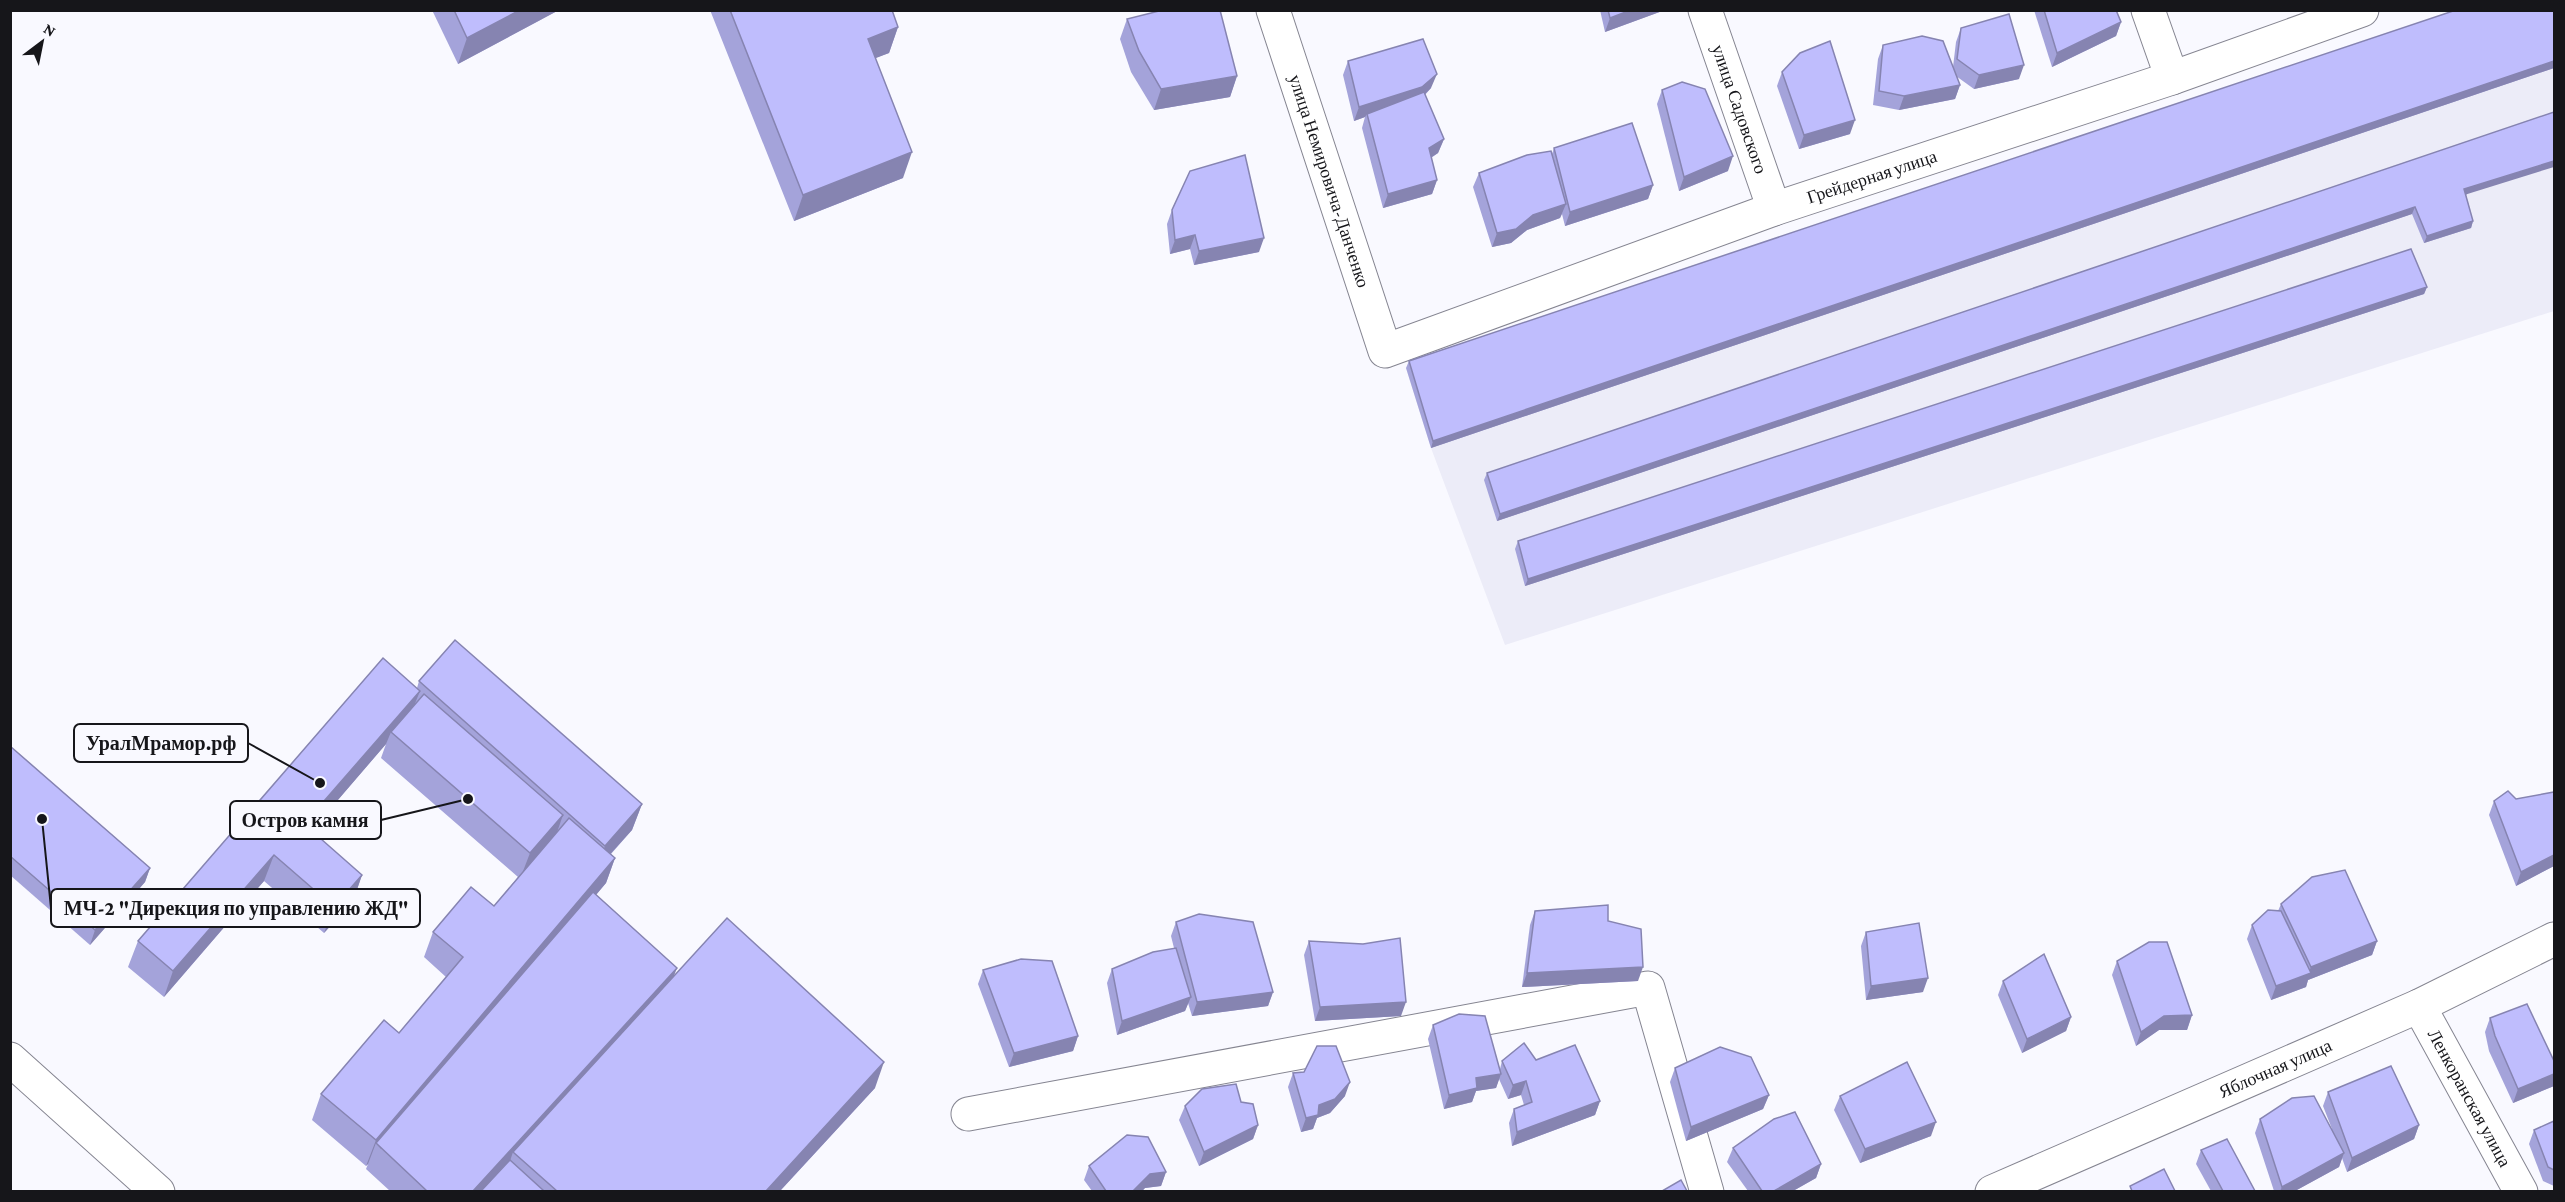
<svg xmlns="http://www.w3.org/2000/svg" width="2565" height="1202" font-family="'Crimson Pro',serif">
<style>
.built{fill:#ececf8}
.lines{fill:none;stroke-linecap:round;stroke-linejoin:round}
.minor-casing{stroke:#858591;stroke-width:35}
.trunk-casing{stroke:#858591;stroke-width:35}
.minor{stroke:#fff;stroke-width:33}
.trunk{stroke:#fff;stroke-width:33}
.wall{fill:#a4a3da}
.shaded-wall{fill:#8684b1}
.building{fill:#bfbdfd;stroke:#8684b1;stroke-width:1.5}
.labels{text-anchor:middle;stroke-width:5;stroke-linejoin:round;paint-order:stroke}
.street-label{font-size:18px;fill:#16161a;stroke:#f9f9ff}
.leader{fill:none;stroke:#16161a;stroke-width:2}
.callout-dot{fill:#16161a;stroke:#f9f9ff;stroke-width:2}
.callout{fill:#f9f9ff;stroke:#16161a;stroke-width:2}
.callout-label{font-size:20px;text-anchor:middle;font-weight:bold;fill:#16161a}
</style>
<rect width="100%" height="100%" fill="#f9f9ff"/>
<!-- built -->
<polygon class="built" points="2475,11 2554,11 2554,311 1505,645 1431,448 1406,368"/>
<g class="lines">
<!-- minor casing -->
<g class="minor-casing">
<g id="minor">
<path id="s1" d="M 1273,10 L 1385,351 L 1774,209 L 2172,78 L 2362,10"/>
<path id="s2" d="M 1705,10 L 1774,209"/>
<polyline points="2148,10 2172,78"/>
<path id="s3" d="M 2419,1006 L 2521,1192"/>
<polyline points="968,1114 1648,988 1707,1192"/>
<path id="s4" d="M 1992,1192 L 2419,1006 L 2554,939"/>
</g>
</g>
<!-- trunk casing -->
<g class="trunk-casing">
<polyline id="trunk" points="10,1059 158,1192"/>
</g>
<!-- minor -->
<use href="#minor" class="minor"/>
<!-- trunk -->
<use href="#trunk" class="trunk"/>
</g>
<!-- wall -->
<g class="wall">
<polygon points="432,10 559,10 458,64"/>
<polygon points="710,10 892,10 898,27 889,53 875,58 903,178 794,221"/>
<polygon points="1600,10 1665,10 1605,32"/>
<polygon points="2034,10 2116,10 2121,22 2116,36 2052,67"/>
<polygon points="2554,10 2554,68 1431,448 1406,368 1409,361"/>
<polygon points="1127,19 1237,76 1230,97 1154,110 1131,72 1120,39"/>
<polygon points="1961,28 2019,79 1974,89 1956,76 1960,85 1955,99 1899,110 1873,105 1878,59 1883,45 1953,67 1956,42"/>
<polygon points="1348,61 1431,88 1425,95 1444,139 1438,153 1431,158 1437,180 1432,194 1383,208 1362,128 1365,117 1354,121 1343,75"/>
<polygon points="1782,72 1850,134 1799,149 1777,86"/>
<polygon points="1662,90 1728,171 1679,191 1657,104"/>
<polygon points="2554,112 2466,195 2473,221 2471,228 2424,243 2412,214 1497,521 1484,480 1487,473"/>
<polygon points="1554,148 1653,185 1648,199 1565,226 1562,214 1560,218 1527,230 1511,243 1492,247 1473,187 1479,173 1552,154"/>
<polygon points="1172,210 1259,252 1194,265 1190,249 1170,254 1167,224"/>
<polygon points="2427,287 2424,294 1525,586 1515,549 1518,541"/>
<polygon points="419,681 642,804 632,830 611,854 615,858 606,883 596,895 674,977 875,1088 780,1191 390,1191 366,1169 368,1164 366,1166 312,1120 321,1094 399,1033 446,977 424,957 433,932 494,906 518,877 381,758 386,744 311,831 362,875 353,901 324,933 264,881 164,997 128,967 138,941 417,688"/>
<polygon points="10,746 150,868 145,882 90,945 10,875"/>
<polygon points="2554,792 2554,866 2516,886 2489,815 2494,801 2516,799"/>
<polygon points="2281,904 2377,941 2372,955 2308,980 2306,987 2271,1000 2247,939 2252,925 2278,911"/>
<polygon points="1535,911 1608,921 1638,981 1522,987 1530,925"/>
<polygon points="1176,922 1273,992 1268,1006 1192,1016 1188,1003 1185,1011 1117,1035 1107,983 1112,969 1174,948 1171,936"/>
<polygon points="1866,932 1923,992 1866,1000 1861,946"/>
<polygon points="1309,941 1401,1016 1315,1021 1304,955"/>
<polygon points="2117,961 2192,1015 2187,1030 2159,1030 2136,1046 2112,975"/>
<polygon points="983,970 1078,1036 1073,1051 1009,1067 978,984"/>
<polygon points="2003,981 2071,1017 2066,1031 2022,1053 1998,995"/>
<polygon points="2490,1018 2554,1086 2513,1103 2489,1051 2485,1032"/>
<polygon points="1433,1025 1500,1069 1502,1061 1536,1060 1600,1101 1595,1115 1512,1146 1509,1123 1514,1109 1524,1105 1521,1095 1508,1099 1499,1079 1496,1088 1476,1091 1472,1102 1444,1109 1428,1039"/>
<polygon points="1675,1068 1769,1095 1763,1109 1686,1141 1670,1082"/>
<polygon points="1304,1072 1345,1096 1330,1113 1317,1118 1313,1129 1301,1132 1288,1087 1293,1073"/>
<polygon points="2328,1092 2419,1125 2414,1139 2347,1172 2342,1158 2339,1167 2295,1191 2274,1191 2255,1133 2260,1119 2332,1129 2323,1106"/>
<polygon points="1840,1096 1931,1136 1860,1163 1834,1110"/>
<polygon points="1241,1102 1258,1125 1253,1139 1199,1166 1179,1120 1185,1106"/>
<polygon points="2554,1121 2554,1186 2543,1181 2529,1144 2534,1130"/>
<polygon points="1733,1148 1821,1164 1816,1178 1793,1191 1748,1191 1727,1162"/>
<polygon points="2201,1150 2255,1191 2211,1191 2196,1164"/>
<polygon points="1089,1166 1166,1172 1161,1186 1145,1188 1142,1191 1092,1191 1084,1180"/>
</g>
<!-- shaded-wall -->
<g class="shaded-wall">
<polygon points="520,10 559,10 458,64 467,38"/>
<polygon points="1631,10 1665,10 1605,32 1610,18"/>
<polygon points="2121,22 2116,36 2052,67 2057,53"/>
<polygon points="898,27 889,53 858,65 868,39"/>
<polygon points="2554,61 2554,68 1431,448 1433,441"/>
<polygon points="2024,65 2019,79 1974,89 1979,75"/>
<polygon points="1437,74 1431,88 1417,102 1367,114 1365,117 1354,121 1359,107"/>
<polygon points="1237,76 1230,97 1154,110 1161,89"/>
<polygon points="1960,85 1955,99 1899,110 1904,96"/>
<polygon points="1855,120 1850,134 1799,149 1804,135"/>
<polygon points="1444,139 1438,153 1424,162 1429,148"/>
<polygon points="912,152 903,178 794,221 803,195"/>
<polygon points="1733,156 1728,171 1679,191 1684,177"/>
<polygon points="2554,161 2554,167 2461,196 2464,189"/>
<polygon points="1437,180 1432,194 1383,208 1388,194"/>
<polygon points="1653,185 1648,199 1565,226 1570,212"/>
<polygon points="1566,204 1560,218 1527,230 1511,243 1492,247 1497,233 1533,215"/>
<polygon points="2415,207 2412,214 1497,521 1500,514"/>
<polygon points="2473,221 2471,228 2424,243 2427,236"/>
<polygon points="1195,235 1190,249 1170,254 1175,240"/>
<polygon points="1264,238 1259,252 1194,265 1199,251"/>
<polygon points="2427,287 2424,294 1525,586 1528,579"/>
<polygon points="420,691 410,716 391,732 386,744 295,850 304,824"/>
<polygon points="642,804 632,830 595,871 605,846"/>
<polygon points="563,815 554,841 520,879 530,853"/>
<polygon points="274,855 264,881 164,997 173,971"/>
<polygon points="2554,855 2554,866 2516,886 2521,872"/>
<polygon points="615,858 606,883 381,1149 376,1143 368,1164 366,1166 376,1140"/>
<polygon points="150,868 145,882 90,945 95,930"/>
<polygon points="362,875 353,901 324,933 334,907"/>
<polygon points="2377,941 2372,955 2308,980 2306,987 2271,1000 2276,986 2308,974 2311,967"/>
<polygon points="1643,967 1638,981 1522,987 1527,973"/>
<polygon points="677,968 667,994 513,1152 507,1170 487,1191 473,1191"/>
<polygon points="1928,978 1923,992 1866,1000 1871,986"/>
<polygon points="1273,992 1268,1006 1192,1016 1197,1002"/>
<polygon points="1191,997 1185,1011 1117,1035 1122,1021"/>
<polygon points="1406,1002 1401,1016 1315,1021 1320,1007"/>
<polygon points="2192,1015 2187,1030 2159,1030 2136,1046 2141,1032 2164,1016"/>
<polygon points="2071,1017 2066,1031 2022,1053 2027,1039"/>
<polygon points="1078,1036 1073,1051 1009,1067 1014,1053"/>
<polygon points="884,1062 875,1088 780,1191 766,1191"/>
<polygon points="1501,1074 1496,1088 1476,1091 1472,1102 1444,1109 1449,1095 1476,1078"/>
<polygon points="2554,1074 2554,1086 2513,1103 2518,1089"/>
<polygon points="1526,1081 1521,1095 1508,1099 1513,1085"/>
<polygon points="1350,1082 1345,1096 1330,1113 1317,1118 1313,1129 1301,1132 1306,1118 1319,1105"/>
<polygon points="1769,1095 1763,1109 1686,1141 1691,1127"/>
<polygon points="1600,1101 1595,1115 1512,1146 1517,1132"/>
<polygon points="1936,1122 1931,1136 1860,1163 1865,1149"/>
<polygon points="1258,1125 1253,1139 1199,1166 1204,1152"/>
<polygon points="2419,1125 2414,1139 2347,1172 2352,1158"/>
<polygon points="2344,1153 2339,1167 2295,1191 2280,1191 2282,1187"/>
<polygon points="1821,1164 1816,1178 1793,1191 1774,1191"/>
<polygon points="1166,1172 1161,1186 1145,1188 1142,1191 1133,1191 1150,1174"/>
</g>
<!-- building -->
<g class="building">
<polygon points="454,10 520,10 467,38"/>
<polygon points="730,10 892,10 898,27 868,39 912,152 803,195"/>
<polygon points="1163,10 1220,10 1237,76 1161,89 1139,51 1127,19"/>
<polygon points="1608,10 1631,10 1610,18"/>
<polygon points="2044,10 2116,10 2121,22 2057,53"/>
<polygon points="2456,10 2554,10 2554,61 1433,441 1409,361"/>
<polygon points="2009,14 2024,65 1979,75 1957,59 1961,28"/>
<polygon points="1922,36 1943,41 1960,85 1904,96 1879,91 1883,45"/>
<polygon points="1423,39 1437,74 1422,87 1359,107 1348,61"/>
<polygon points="1830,41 1855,120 1804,135 1782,72 1800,53"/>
<polygon points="1682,82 1705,89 1733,156 1684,177 1662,90"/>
<polygon points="1424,92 1444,139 1429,148 1437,180 1388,194 1367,114"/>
<polygon points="2554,112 2554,161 2464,189 2473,221 2427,236 2415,207 1500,514 1487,473"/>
<polygon points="1632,123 1653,185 1570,212 1554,148"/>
<polygon points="1551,151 1566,204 1533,215 1516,229 1497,233 1479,173 1527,155"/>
<polygon points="1245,155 1264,238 1199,251 1195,235 1175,240 1172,210 1190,171"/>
<polygon points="2411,249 2427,287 1528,579 1518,541"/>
<polygon points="455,640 642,804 605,846 419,681"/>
<polygon points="383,658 420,691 304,824 362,875 334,907 274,855 173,971 138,941"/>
<polygon points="424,694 563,815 530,853 391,732"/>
<polygon points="10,746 150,868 95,930 10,856"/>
<polygon points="2508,791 2516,799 2554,792 2554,855 2521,872 2494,801"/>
<polygon points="569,818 615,858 376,1140 321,1094 384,1020 399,1033 463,957 433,932 471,887 494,906"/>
<polygon points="2345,870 2377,941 2311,967 2281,904 2312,877"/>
<polygon points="593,892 677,968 473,1191 427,1191 376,1143"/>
<polygon points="1608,905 1608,921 1641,929 1643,967 1527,973 1535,911"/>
<polygon points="2268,910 2281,911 2311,973 2276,986 2252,925"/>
<polygon points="1199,914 1253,922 1273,992 1197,1002 1176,922"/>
<polygon points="727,918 884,1062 766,1191 557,1191 513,1152"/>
<polygon points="1919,923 1928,978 1871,986 1866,932"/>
<polygon points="1400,938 1406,1002 1320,1007 1309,941 1363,944"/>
<polygon points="2149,942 2167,942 2192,1015 2164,1016 2141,1032 2117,961"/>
<polygon points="1176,948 1191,997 1122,1021 1112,969 1153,952"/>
<polygon points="2044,954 2071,1017 2027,1039 2003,981"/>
<polygon points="1021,959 1052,961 1078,1036 1014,1053 983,970"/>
<polygon points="2527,1004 2554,1061 2554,1074 2518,1089 2495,1036 2490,1018"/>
<polygon points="1459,1014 1485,1016 1501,1074 1476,1078 1477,1088 1449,1095 1433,1025"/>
<polygon points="1524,1043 1536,1060 1575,1045 1600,1101 1517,1132 1514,1109 1532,1102 1526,1081 1513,1085 1502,1061"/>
<polygon points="1317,1046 1336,1046 1350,1082 1335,1099 1319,1105 1318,1115 1306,1118 1293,1073 1304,1072"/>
<polygon points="1720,1047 1751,1057 1769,1095 1691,1127 1675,1068"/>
<polygon points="1907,1062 1936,1122 1865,1149 1840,1096"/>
<polygon points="2391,1066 2419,1125 2352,1158 2328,1092"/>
<polygon points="1236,1084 1241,1102 1253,1104 1258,1125 1204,1152 1185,1106 1202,1089"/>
<polygon points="2314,1096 2344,1153 2282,1187 2260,1119 2292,1098"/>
<polygon points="1795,1112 1821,1164 1774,1191 1762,1191 1733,1148 1774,1119"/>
<polygon points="2554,1121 2554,1170 2548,1167 2534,1130"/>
<polygon points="1127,1135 1148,1137 1166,1172 1150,1174 1133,1191 1106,1191 1089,1166"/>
<polygon points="2227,1139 2255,1191 2223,1191 2201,1150"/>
<polygon points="510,1160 544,1191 481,1191"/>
<polygon points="2164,1169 2175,1191 2132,1191 2130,1186"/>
<polygon points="1681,1180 1687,1191 1662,1191"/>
</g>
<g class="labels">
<!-- street labels -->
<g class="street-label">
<text dy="6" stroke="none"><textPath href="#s2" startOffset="105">улица Садовского</textPath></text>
<text dy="6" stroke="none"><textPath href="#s1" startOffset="876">Грейдерная улица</textPath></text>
<text dy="6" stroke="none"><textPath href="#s1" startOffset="180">улица Немировича-Данченко</textPath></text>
<text dy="6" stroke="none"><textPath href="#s4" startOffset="309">Яблочная улица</textPath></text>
<text dy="6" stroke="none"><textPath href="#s3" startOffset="105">Ленкоранская улица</textPath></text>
</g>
</g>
<!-- callouts -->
<path class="leader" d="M320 783L248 743M468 799L381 820M42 819L51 908"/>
<g class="callout-dot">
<circle cx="320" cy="783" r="6"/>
<circle cx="468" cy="799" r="6"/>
<circle cx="42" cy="819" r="6"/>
</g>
<g class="callout">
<rect x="74" y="724" width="174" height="38" rx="6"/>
<rect x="230" y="801" width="151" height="38" rx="6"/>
<rect x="51" y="889" width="369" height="38" rx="6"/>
</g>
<g class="callout-label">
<text x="161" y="750">УралМрамор.рф</text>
<text x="305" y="827">Остров камня</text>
<text x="236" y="915">МЧ-2 "Дирекция по управлению ЖД"</text>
</g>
<!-- border -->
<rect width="2565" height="1202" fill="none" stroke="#16161a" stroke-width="24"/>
<!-- north arrow -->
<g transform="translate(42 42) rotate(32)" stroke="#f9f9ff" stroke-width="4.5" paint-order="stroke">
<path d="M0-4.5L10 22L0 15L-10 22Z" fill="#16161a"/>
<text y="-9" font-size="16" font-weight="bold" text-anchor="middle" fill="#16161a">N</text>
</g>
</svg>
